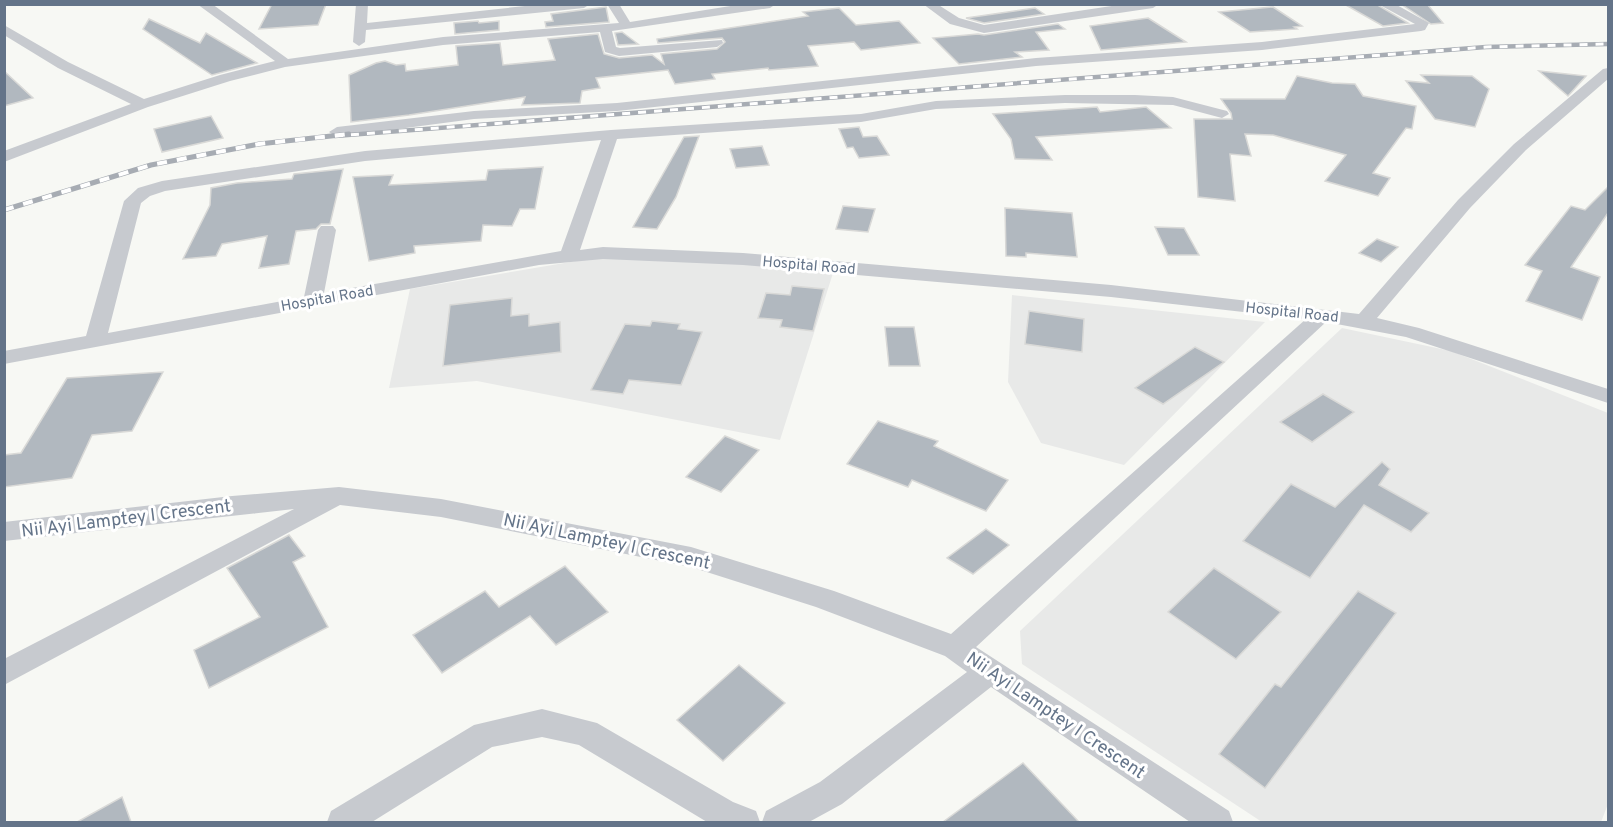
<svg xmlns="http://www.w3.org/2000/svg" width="1613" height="827" font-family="Overpass,sans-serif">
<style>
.built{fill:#e8e9e8}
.building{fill:#b1b8bf;stroke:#d9d9d7;stroke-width:1.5}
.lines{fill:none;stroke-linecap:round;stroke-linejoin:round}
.street{fill:#c7cacf;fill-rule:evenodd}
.rail-far1-casing{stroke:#a7acb3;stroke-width:4.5}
.rail-casing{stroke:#a7acb3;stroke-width:5}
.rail-far1{stroke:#fff;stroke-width:3;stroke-dasharray:8;stroke-linecap:butt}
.rail{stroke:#fff;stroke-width:4;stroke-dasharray:10;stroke-linecap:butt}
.labels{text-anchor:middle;stroke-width:6;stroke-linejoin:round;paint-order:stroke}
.street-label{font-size:15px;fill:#647489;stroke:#fff}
.near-street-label{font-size:18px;fill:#647489;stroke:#fff}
</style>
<rect width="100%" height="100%" fill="#f7f8f4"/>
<!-- built -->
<g class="built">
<polygon points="641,254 833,273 780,440 477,381 389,388 410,289 600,257"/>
<polygon points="1012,295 1265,322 1124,465 1041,443 1008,382"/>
<polygon points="1342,328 1451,351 1608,413 1608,804 1601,822 1262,822 1022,664 1020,631"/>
</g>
<!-- building -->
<g class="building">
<polygon points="272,4 326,4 318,25 259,29"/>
<polygon points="1344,4 1376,4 1408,23 1383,26"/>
<polygon points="1401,4 1427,4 1443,23 1431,24"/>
<polygon points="606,7 609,22 546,27 545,22 553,21 551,14"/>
<polygon points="1273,7 1302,26 1294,27 1297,29 1250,32 1219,12"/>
<polygon points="839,8 856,25 899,21 920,43 861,50 854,42 808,46 818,66 769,70 768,68 712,74 715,79 675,84 668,70 596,78 600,88 582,91 580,103 522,105 525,97 409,115 351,122 349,75 376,63 385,61 396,65 405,64 406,71 458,65 456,46 500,43 503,65 555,60 548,39 598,34 604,54 619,58 652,55 664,64 661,54 717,49 725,42 722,38 658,43 657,39 808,16 803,12"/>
<polygon points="1035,8 1044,14 984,23 966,18"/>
<polygon points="1148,18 1186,42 1101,50 1090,26"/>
<polygon points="149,19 200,43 206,33 257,63 212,75 143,29"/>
<polygon points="478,21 479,23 499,21 499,30 455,34 454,23"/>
<polygon points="1058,24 1065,29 1036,32 1049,50 1015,52 1022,57 959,64 933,38 978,34 984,35"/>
<polygon points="622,32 638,44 618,45 615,33"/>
<polygon points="4,71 33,98 4,106"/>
<polygon points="1539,71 1586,76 1568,96"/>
<polygon points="1421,75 1472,76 1489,89 1475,127 1435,119 1406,81 1429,83"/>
<polygon points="1297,76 1332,83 1355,84 1363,96 1416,106 1412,129 1406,128 1373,173 1390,178 1378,196 1325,181 1346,155 1273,135 1245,134 1251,156 1230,154 1235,201 1198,197 1194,119 1232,119 1231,113 1221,99 1285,99"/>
<polygon points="1097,107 1100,112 1146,107 1171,128 1036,137 1052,160 1015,159 1011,139 993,114"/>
<polygon points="211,116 223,138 162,152 154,129"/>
<polygon points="859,127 863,137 877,136 889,155 859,158 853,147 847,148 839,129"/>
<polygon points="699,136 676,197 657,229 633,227 684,137"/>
<polygon points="762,146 769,165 736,168 730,149"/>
<polygon points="543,167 535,209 520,209 512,226 483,225 481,241 414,246 415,253 369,261 353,177 393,175 389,185 431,183 486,180 488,170"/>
<polygon points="343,169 330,224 321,224 316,229 296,231 289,264 259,268 267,236 222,244 216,256 183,259 210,205 211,188 237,183 292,179 294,174"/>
<polygon points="1608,187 1608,213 1571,267 1600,277 1582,320 1526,301 1542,271 1525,265 1571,206 1585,210"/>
<polygon points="843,206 875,209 868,232 836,229"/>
<polygon points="1005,208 1072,213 1077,257 1026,253 1026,257 1006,256"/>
<polygon points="1155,227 1184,228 1199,255 1168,255"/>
<polygon points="1377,239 1398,247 1381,262 1359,253"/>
<polygon points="792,286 824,289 813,331 780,327 782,320 758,318 766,293 790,295"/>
<polygon points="512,298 511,316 529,314 529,326 560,322 561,352 443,366 450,305"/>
<polygon points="1029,311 1084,319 1082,352 1025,344"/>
<polygon points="652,321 680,324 678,329 702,332 681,385 629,380 623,394 591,390 625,324 650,326"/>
<polygon points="885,327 914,327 920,366 889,366"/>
<polygon points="1195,347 1224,362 1163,404 1135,388"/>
<polygon points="163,372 132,431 92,435 72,478 4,487 4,455 21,453 67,378"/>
<polygon points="1323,394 1354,412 1312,442 1280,422"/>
<polygon points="878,421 938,441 934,446 1008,480 986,511 912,480 908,487 847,464"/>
<polygon points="725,436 759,450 721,492 686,477"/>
<polygon points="1382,462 1390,469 1379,485 1429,513 1411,532 1364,505 1310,578 1243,541 1291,484 1335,507"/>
<polygon points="986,529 1009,545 973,574 947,558"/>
<polygon points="289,535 305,556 293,562 328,627 209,688 194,650 260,617 227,568"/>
<polygon points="565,566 608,612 556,645 530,616 442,673 413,635 485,591 499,607"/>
<polygon points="1214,568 1281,612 1236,659 1168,612"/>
<polygon points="1358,591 1396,613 1265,788 1219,754 1275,684 1281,687"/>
<polygon points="739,665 785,703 723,761 677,720"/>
<polygon points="1023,763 1079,822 943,822"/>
<polygon points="122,797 131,822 77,822"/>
</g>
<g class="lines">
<!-- street -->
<g class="street">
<polygon points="197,4 212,4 288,59 443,37 619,23 607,4 619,4 630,22 743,4 776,4 770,8 612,31 616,47 620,48 722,40 723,43 717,47 619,56 605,52 600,32 443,45 285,67 230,81 148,107 4,162 4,151 131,104 58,68 4,35 4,25 68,62 144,99 220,75 275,61"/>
<polygon points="356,4 368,4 367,23 544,4 590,4 584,8 366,30 365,42 359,46 353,42"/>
<polygon points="923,4 937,4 959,18 984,25 1125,4 1159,4 1153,8 984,33 950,24"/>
<polygon points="1378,4 1395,4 1429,23 1425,30 1421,31 1262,50 1036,66 617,111 474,119 337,137 329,132 337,127 474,111 617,103 1036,58 1262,42 1415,24"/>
<path d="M 1608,68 L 1608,79 L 1526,150 L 1470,208 L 1377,318 L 1419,328 L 1608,389 L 1608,403 L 1406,337 L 1326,322 L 976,647 L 1229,811 L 1233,822 L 1190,822 L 991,687 L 842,804 L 809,822 L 762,822 L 766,811 L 820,782 L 967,672 L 945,656 L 816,607 L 691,567 L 441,517 L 340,505 L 4,685 L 4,659 L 294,509 L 4,541 L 4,522 L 232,496 L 339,487 L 441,499 L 691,547 L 834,591 L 951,634 L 1306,319 L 1111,297 L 743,265 L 603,259 L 539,265 L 4,364 L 4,351 L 86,336 L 124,201 L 138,188 L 162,181 L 365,151 L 611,130 L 861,114 L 936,101 L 1065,95 L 1135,95 L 1173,97 L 1227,111 L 1229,114 L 1222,118 L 1173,105 L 1065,103 L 936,109 L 861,122 L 617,139 L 580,250 L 603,247 L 743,253 L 1111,285 L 1359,314 L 1458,200 L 1514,144 L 1603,69 ZM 601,140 L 561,251 L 324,293 L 336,230 L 333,226 L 321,226 L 318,230 L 304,297 L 108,333 L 141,203 L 150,196 L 165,191 L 365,161 Z"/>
<polygon points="542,709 597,723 733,802 756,811 760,822 707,822 579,745 542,737 492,747 372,822 327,822 331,811 474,725"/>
</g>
<!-- rail-far1 casing -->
<g class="rail-far1-casing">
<polyline id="rail-far1" points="335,136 1486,47 1608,44"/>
</g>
<!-- rail casing -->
<g class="rail-casing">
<polyline id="rail" points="4,210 151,165 259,144 349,134"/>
</g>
<!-- rail-far1 -->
<use href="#rail-far1" class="rail-far1"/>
<!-- rail -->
<use href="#rail" class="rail"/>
</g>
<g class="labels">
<!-- street labels -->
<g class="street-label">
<text transform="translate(809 265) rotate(5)" y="5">Hospital Road</text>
<text transform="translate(327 298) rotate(-10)" y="5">Hospital Road</text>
<text transform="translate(1292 312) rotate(6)" y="5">Hospital Road</text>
</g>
<!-- near-street labels -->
<g class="near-street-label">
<text transform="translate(126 518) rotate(-7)" y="6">Nii Ayi Lamptey I Crescent</text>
<text transform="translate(607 541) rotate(12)" y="6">Nii Ayi Lamptey I Crescent</text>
<text transform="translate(1056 715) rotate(34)" y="6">Nii Ayi Lamptey I Crescent</text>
</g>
</g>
<!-- border -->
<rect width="1613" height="827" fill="none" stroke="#647489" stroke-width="12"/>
</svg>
